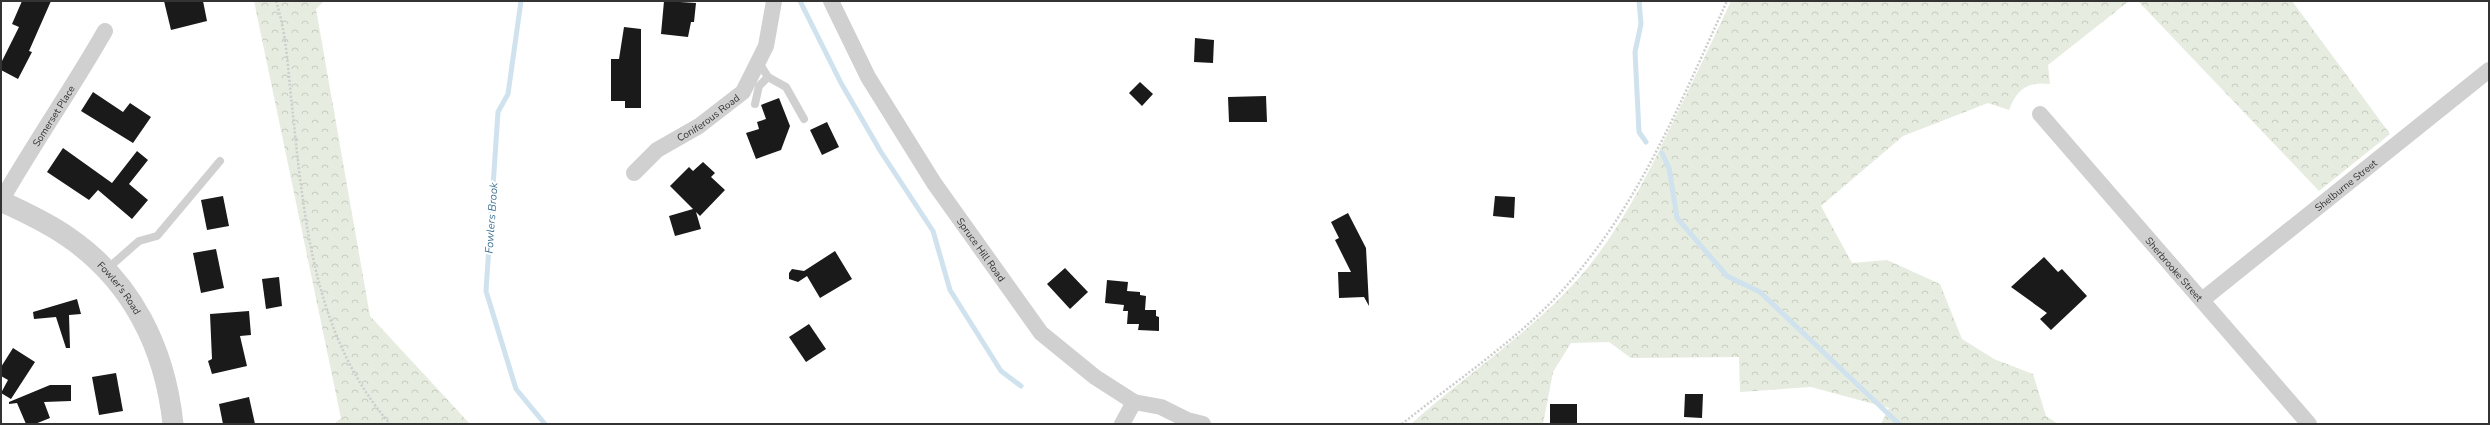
<svg xmlns="http://www.w3.org/2000/svg" width="2490" height="425" font-family="'Nunito Sans',sans-serif">
<style>
.forest{fill:url(#forest-crowns)}
.lines{fill:none;stroke-linecap:round;stroke-linejoin:round}
.stream{stroke:#cfe2ee;stroke-width:5}
.building{fill:#1a1a1a}
.path{stroke:#cdcdcd;stroke-width:2.5;stroke-dasharray:2 2;stroke-linecap:butt}
.service{stroke:#d0d0d0;stroke-width:8}
.minor{stroke:#d0d0d0;stroke-width:16}
.tertiary{stroke:#d0d0d0;stroke-width:21}
.labels{text-anchor:middle;stroke-width:4;stroke-linejoin:round;paint-order:stroke}
.street-label{font-size:10px;fill:#333;stroke:#fff}
.water-label{font-size:11px;font-style:italic;fill:#3f7597;stroke:#fff}
</style>
<defs>
<pattern id="forest-crowns" width="20" height="18" patternUnits="userSpaceOnUse"><rect width="20" height="18" fill="#e6ecdf"/><path d="M2 6a3 3 0 1 1 6 0M12 15a3 3 0 1 1 6 0" fill="none" stroke="#c6cbc0"/></pattern>
</defs>
<rect width="100%" height="100%" fill="#fff"/>
<!-- forest -->
<g class="forest">
<polygon points="254,1 324,1 316,9 370,316 470,424 334,424 341,418"/>
<path d="M 1731,1 L 2129,1 L 2048,65 L 2050,84 C 2028,81 2017,89 2009,110 L 1988,103 L 1903,136 L 1821,206 L 1852,263 L 1887,260 L 1940,284 L 1962,339 L 1994,359 L 2033,374 L 2046,416 L 2058,424 L 1881,424 L 1889,408 L 1811,387 L 1740,392 L 1739,357 L 1631,358 L 1609,342 L 1571,343 L 1553,372 L 1543,424 L 1411,424 C 1466,375 1529,334 1579,278 C 1620,231 1648,174 1675,118 C 1694,79 1713,40 1731,1 Z"/>
<polygon points="2138,1 2292,1 2390,134 2319,191"/>
</g>
<g class="lines">
<!-- stream -->
<g class="stream">
<polyline points="521,1 508,94 498,112 486,291 516,389 545,424"/>
<polyline points="800,1 841,83 881,152 933,231 950,290 1001,371 1021,386"/>
<polyline points="1639,1 1641,24 1635,52 1639,132 1646,142"/>
<polyline points="1662,153 1669,168 1677,218 1727,276 1760,292 1899,424"/>
</g>
</g>
<!-- building -->
<g class="building">
<polygon points="22,1 51,1 29,51 32,52 18,79 1,70 1,63 19,27 12,24"/>
<polygon points="164,1 203,1 207,21 171,30"/>
<polygon points="664,1 696,3 694,22 691,22 688,37 661,34"/>
<polygon points="624,27 641,29 641,108 625,108 625,101 611,101 611,59 619,59"/>
<polygon points="1195,38 1214,40 1213,63 1194,62"/>
<polygon points="1140,82 1153,94 1142,106 1129,93"/>
<polygon points="93,92 123,112 130,103 151,117 133,143 81,111"/>
<polygon points="1266,96 1267,122 1229,122 1228,97"/>
<polygon points="779,98 790,126 781,150 756,159 746,133 759,129 757,122 766,119 761,105"/>
<polygon points="827,122 839,147 822,155 810,130"/>
<polygon points="63,148 112,183 137,151 148,160 129,184 148,200 132,219 98,190 89,200 47,172"/>
<polygon points="703,162 715,173 711,177 725,190 700,216 696,212 701,229 675,236 669,216 693,209 670,186 689,167 693,171"/>
<polygon points="223,196 229,226 207,230 201,200"/>
<polygon points="1495,196 1515,197 1514,218 1493,216"/>
<polygon points="1348,213 1366,248 1369,306 1364,297 1339,298 1338,272 1351,272 1335,240 1339,238 1331,222"/>
<polygon points="216,249 224,288 201,293 193,253"/>
<polygon points="835,251 852,279 820,298 807,276 798,282 789,279 789,273 792,269 804,271"/>
<polygon points="2044,257 2058,272 2062,269 2087,296 2051,330 2040,319 2047,313 2011,287"/>
<polygon points="1065,268 1088,292 1070,309 1047,284"/>
<polygon points="279,277 282,306 266,309 262,279"/>
<polygon points="1107,280 1128,282 1127,291 1140,292 1140,295 1146,296 1145,310 1156,310 1156,316 1159,317 1159,331 1138,330 1139,324 1127,324 1128,311 1123,311 1124,305 1105,303"/>
<polygon points="77,299 81,314 69,315 70,348 66,348 56,317 34,319 33,312"/>
<polygon points="249,311 251,335 240,336 247,366 212,374 208,361 212,359 210,314"/>
<polygon points="809,324 826,349 806,362 789,337"/>
<polygon points="13,348 35,362 11,399 1,393 8,380 1,376 1,367"/>
<polygon points="116,373 123,411 99,415 92,377"/>
<polygon points="50,385 71,385 71,401 44,402 50,418 35,424 26,424 17,403 9,404 9,402"/>
<polygon points="1685,394 1703,394 1702,418 1684,417"/>
<polygon points="249,397 255,424 223,424 219,404"/>
<rect x="1550" y="404" width="27" height="20"/>
</g>
<g class="lines">
<!-- path -->
<g class="path">
<path d="M 276,1 C 287,35 288,71 292,106 C 304,217 313,335 390,424"/>
<path d="M 1402,424 C 1458,379 1521,338 1568,284 C 1640,203 1682,99 1727,1"/>
</g>
<!-- service -->
<g class="service">
<polyline points="758,61 768,77 786,87 804,119"/>
<polyline points="755,104 759,86 768,77"/>
<polyline points="106,270 139,241 157,236 220,161"/>
</g>
<!-- minor -->
<g class="minor">
<path id="s1" d="M 831,1 L 868,77 L 934,183 L 1041,333 L 1095,377 L 1134,402 L 1161,407 L 1187,420 L 1203,424"/>
<path id="s2" d="M 2040,114 L 2309,424"/>
<path id="s3" d="M 634,173 L 657,150 L 699,126 L 743,92 L 766,46 L 774,1"/>
<path id="s4" d="M 1,201 C 34,143 72,89 105,31"/>
<path id="s5" d="M 2202,300 L 2489,70"/>
<polyline points="1122,424 1134,402"/>
</g>
<!-- tertiary -->
<path class="tertiary" id="s6" d="M 1,201 C 24,212 47,222 68,237 C 132,281 165,348 173,424"/>
</g>
<g class="labels">
<!-- street labels -->
<g class="street-label">
<text dy="4" stroke="none"><textPath href="#s4" startOffset="100">Somerset Place</textPath></text>
<text dy="4" stroke="none"><textPath href="#s3" startOffset="93">Coniferous Road</textPath></text>
<text dy="4" stroke="none"><textPath href="#s5" startOffset="184">Shelburne Street</textPath></text>
<text dy="4" stroke="none"><textPath href="#s1" startOffset="291">Spruce Hill Road</textPath></text>
<text dy="4" stroke="none"><textPath href="#s2" startOffset="205">Sherbrooke Street</textPath></text>
<text dy="4" stroke="none"><textPath href="#s6" startOffset="149">Fowler's Road</textPath></text>
</g>
<!-- water labels -->
<g class="water-label">
<text transform="translate(491 218) rotate(-86)" y="4">Fowlers Brook</text>
</g>
</g>
<!-- border -->
<rect width="2490" height="425" fill="none" stroke="#333333" stroke-width="4"/>
</svg>
